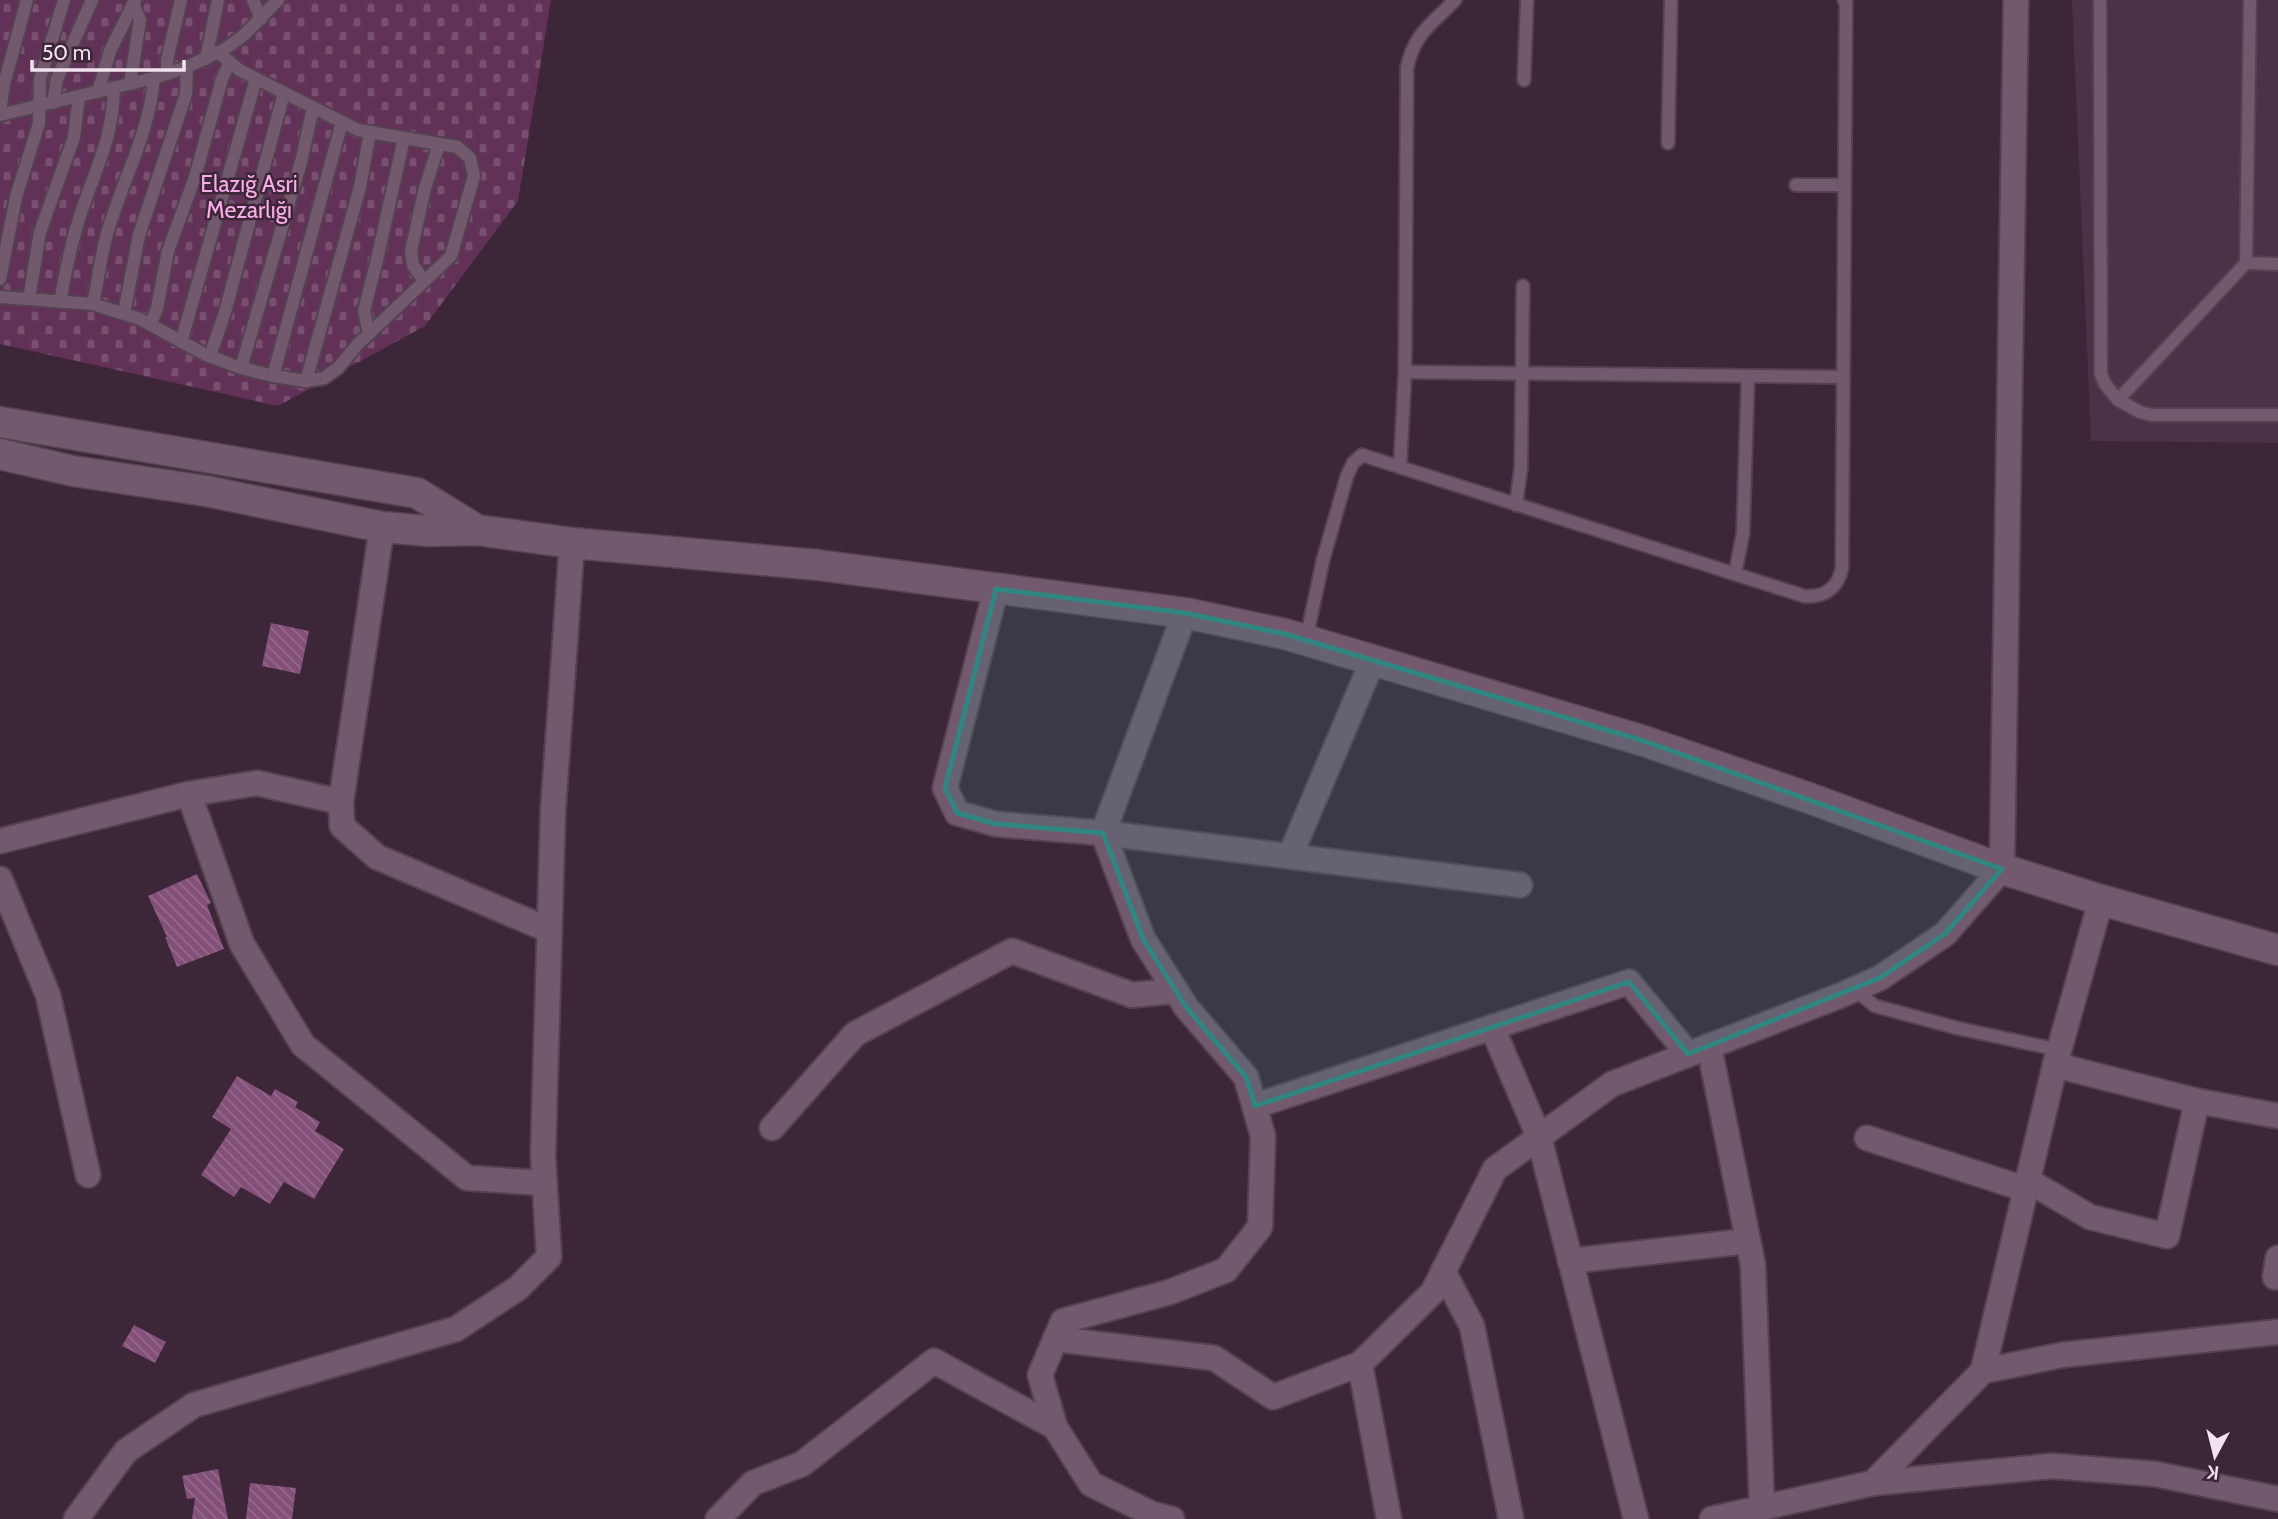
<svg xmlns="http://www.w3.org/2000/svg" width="2278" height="1519" font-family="Cabin,sans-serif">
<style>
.built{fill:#4d3147}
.cemetery{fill:url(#cemetery-stones)}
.building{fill:url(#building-back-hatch)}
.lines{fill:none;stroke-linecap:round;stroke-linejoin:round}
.service-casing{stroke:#554251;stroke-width:16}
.minor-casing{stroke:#554251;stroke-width:28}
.tertiary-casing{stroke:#554251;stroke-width:33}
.service{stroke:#73596d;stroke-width:12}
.minor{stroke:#73596d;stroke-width:24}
.tertiary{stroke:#73596d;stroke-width:30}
.marked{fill:#318681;fill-opacity:0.2;stroke:#318681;stroke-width:5;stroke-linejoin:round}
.labels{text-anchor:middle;stroke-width:5;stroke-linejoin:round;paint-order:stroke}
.park-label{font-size:23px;fill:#f9ace8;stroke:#3d2638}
</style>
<defs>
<pattern id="cemetery-stones" width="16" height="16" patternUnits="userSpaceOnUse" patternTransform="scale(1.75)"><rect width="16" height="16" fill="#613157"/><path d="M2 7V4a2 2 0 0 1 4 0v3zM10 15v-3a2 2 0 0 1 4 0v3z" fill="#784f6f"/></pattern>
<pattern id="building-back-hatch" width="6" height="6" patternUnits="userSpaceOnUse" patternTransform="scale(1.75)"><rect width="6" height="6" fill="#835079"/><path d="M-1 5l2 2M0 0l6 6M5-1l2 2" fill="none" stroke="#95698c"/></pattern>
</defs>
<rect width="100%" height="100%" fill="#3d2638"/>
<!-- built -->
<polygon class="built" points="2072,0 2278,0 2278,443 2091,441"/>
<!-- cemetery -->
<polygon class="cemetery" points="0,0 551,0 518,201 425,326 278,406 0,344"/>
<!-- building -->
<g class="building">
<polygon points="271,623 309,631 300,674 262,666"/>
<polygon points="197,874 211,903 207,905 224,949 177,967 165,937 167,937 148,896"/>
<polygon points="237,1076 271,1096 275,1089 298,1102 295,1107 320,1122 315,1131 344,1149 314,1199 284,1182 270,1204 241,1187 234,1197 201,1175 231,1129 212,1117"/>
<polygon points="134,1325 166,1342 155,1363 122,1346"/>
<polygon points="218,1469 228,1519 192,1519 195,1498 187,1499 182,1476"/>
<polygon points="250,1483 296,1488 292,1519 246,1519"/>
</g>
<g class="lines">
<!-- service casing -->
<g class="service-casing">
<g id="service">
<polyline points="253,0 261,19"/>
<polyline points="2100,0 2101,374 2105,384 2118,400 2140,412 2152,415 2278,415"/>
<polyline points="206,59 218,0"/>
<polyline points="167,74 167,60 181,0"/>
<polyline points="1524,80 1527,0"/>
<polyline points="130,84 140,20 133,4"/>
<polyline points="98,92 110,51 135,0"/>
<polyline points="53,103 57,79 92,0"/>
<polyline points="0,112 4,84 27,0"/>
<polyline points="0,115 154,78 187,67 225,49 244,35 278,0"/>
<polyline points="1668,143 1671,0"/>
<polyline points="1796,185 1844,185"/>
<polyline points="2246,263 2278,264"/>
<polyline points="0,279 16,197 39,123 40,79 64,0"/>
<polyline points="424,281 413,265 411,251 425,188 439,144"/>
<polyline points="0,297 93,304 140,319 206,355 241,368 273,376 306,381 324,378 338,368 358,344 451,256 474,176 470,158 457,147 358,130 239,70 218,52"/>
<polyline points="29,299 40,232 74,137 79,96"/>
<path d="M 60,302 C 66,270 72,238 83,207 C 98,164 113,135 114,88"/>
<path d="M 93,304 C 99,277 101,250 110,224 C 125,176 150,130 154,78"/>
<polyline points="124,313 139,235 186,94 187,67"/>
<polyline points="151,324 157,308 168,251 195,177 222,79 230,62"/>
<polyline points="369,334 364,311 377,260 404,138"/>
<polyline points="181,342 256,79"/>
<polyline points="210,356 225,312 284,93"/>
<polyline points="241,368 301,162 313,108"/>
<polyline points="1405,372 1843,377"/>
<polyline points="273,376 342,122"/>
<polyline points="306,381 360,187 370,132"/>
<polyline points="2118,400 2246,263 2250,0"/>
<path d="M 1400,467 L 1405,372 L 1407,68 C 1414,33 1432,24 1455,0"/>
<polyline points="1516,505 1521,467 1523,286"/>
<polyline points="1735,574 1743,533 1748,376"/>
<path d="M 1306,640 L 1323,560 L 1347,476 L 1353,463 L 1362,455 L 1804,596 C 1824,598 1838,588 1842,568 L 1846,3 L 1844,0"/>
<polyline points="1854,989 1875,1006 1957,1028 2059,1050"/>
</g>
</g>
<!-- minor casing -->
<g class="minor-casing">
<g id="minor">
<polyline points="382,527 341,802 342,826 377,857 549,930"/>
<polyline points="996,589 945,788 957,813 996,824 1103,833 1520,885"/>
<polyline points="189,794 242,944 303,1045 467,1178 544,1183"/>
<polyline points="0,841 189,794 257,783 341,802"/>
<polyline points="1290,856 1373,660"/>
<polyline points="0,879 48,995 88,1175"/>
<polyline points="1492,1027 1539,1137 1636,1519"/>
<polyline points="1709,1046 1753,1265 1762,1508"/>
<polyline points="2055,1065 2197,1101 2278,1116"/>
<polyline points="1255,1106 1629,982 1688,1054"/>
<polyline points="772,1128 855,1034 1012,951 1132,995 1175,991"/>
<polyline points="1867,1138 2025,1189"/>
<polyline points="2027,1180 2090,1217 2167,1236 2197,1101"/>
<polyline points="1570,1261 1748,1241"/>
<polyline points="1443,1271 1472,1326 1511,1519"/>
<polyline points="2275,1277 2278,1258"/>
<polyline points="1055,1339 1214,1358 1273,1397 1360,1364 1433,1292 1495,1169 1612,1084 1839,996 1880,978 1945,934 2002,869 2016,0"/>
<polyline points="1360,1364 1389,1519"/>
<polyline points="1983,1371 2055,1065 2101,900"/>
<polyline points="1873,1483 1983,1371 2062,1355 2278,1332"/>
<polyline points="76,1519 126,1451 194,1405 456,1329 518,1288 549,1257 543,1156 553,810 572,543"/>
<polyline points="718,1519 753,1483 802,1464 934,1361 1055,1427"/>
<polyline points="1172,1519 1152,1514 1091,1484 1055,1427 1040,1375 1063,1321 1170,1292 1226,1270 1260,1227 1263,1136 1246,1077 1186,1007 1143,939 1103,833 1185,613"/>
<polyline points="1712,1519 1873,1483 2052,1466 2155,1474 2278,1499"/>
</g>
</g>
<!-- tertiary casing -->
<g class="tertiary-casing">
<g id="tertiary">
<polyline points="0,422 417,493 477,530"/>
<polyline points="0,454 73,471 206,491 382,527 429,531 477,530 572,543 818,565 1185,613 1285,634 1644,741 1809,798 2002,869 2101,900 2278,950"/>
</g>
</g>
<!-- service -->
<use href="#service" class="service"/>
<!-- minor -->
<use href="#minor" class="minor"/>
<!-- tertiary -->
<use href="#tertiary" class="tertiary"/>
</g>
<!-- marked area -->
<path class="marked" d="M 996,589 L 1185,613 L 1285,634 L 1644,741 L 2002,869 L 1945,934 L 1880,978 L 1688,1054 L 1629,982 L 1255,1106 L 1246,1077 L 1186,1007 L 1143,939 L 1103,833 L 996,824 L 957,813 L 945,788 Z"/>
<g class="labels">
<!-- park labels -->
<g class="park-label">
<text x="249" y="192">Elazığ Asri<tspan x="249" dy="26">Mezarlığı</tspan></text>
</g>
</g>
<!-- north arrow -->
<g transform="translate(2215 1456) rotate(187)" stroke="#3d2638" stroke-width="5" paint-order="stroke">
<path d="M0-5L12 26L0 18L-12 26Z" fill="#f2e3ee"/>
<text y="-10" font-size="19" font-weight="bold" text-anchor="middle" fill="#f2e3ee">K</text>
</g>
<!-- scale -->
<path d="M32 60v10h152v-10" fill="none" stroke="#f2e3ee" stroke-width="3.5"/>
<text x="42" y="60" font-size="21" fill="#f2e3ee" stroke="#3d2638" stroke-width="5" paint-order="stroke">50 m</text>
</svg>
